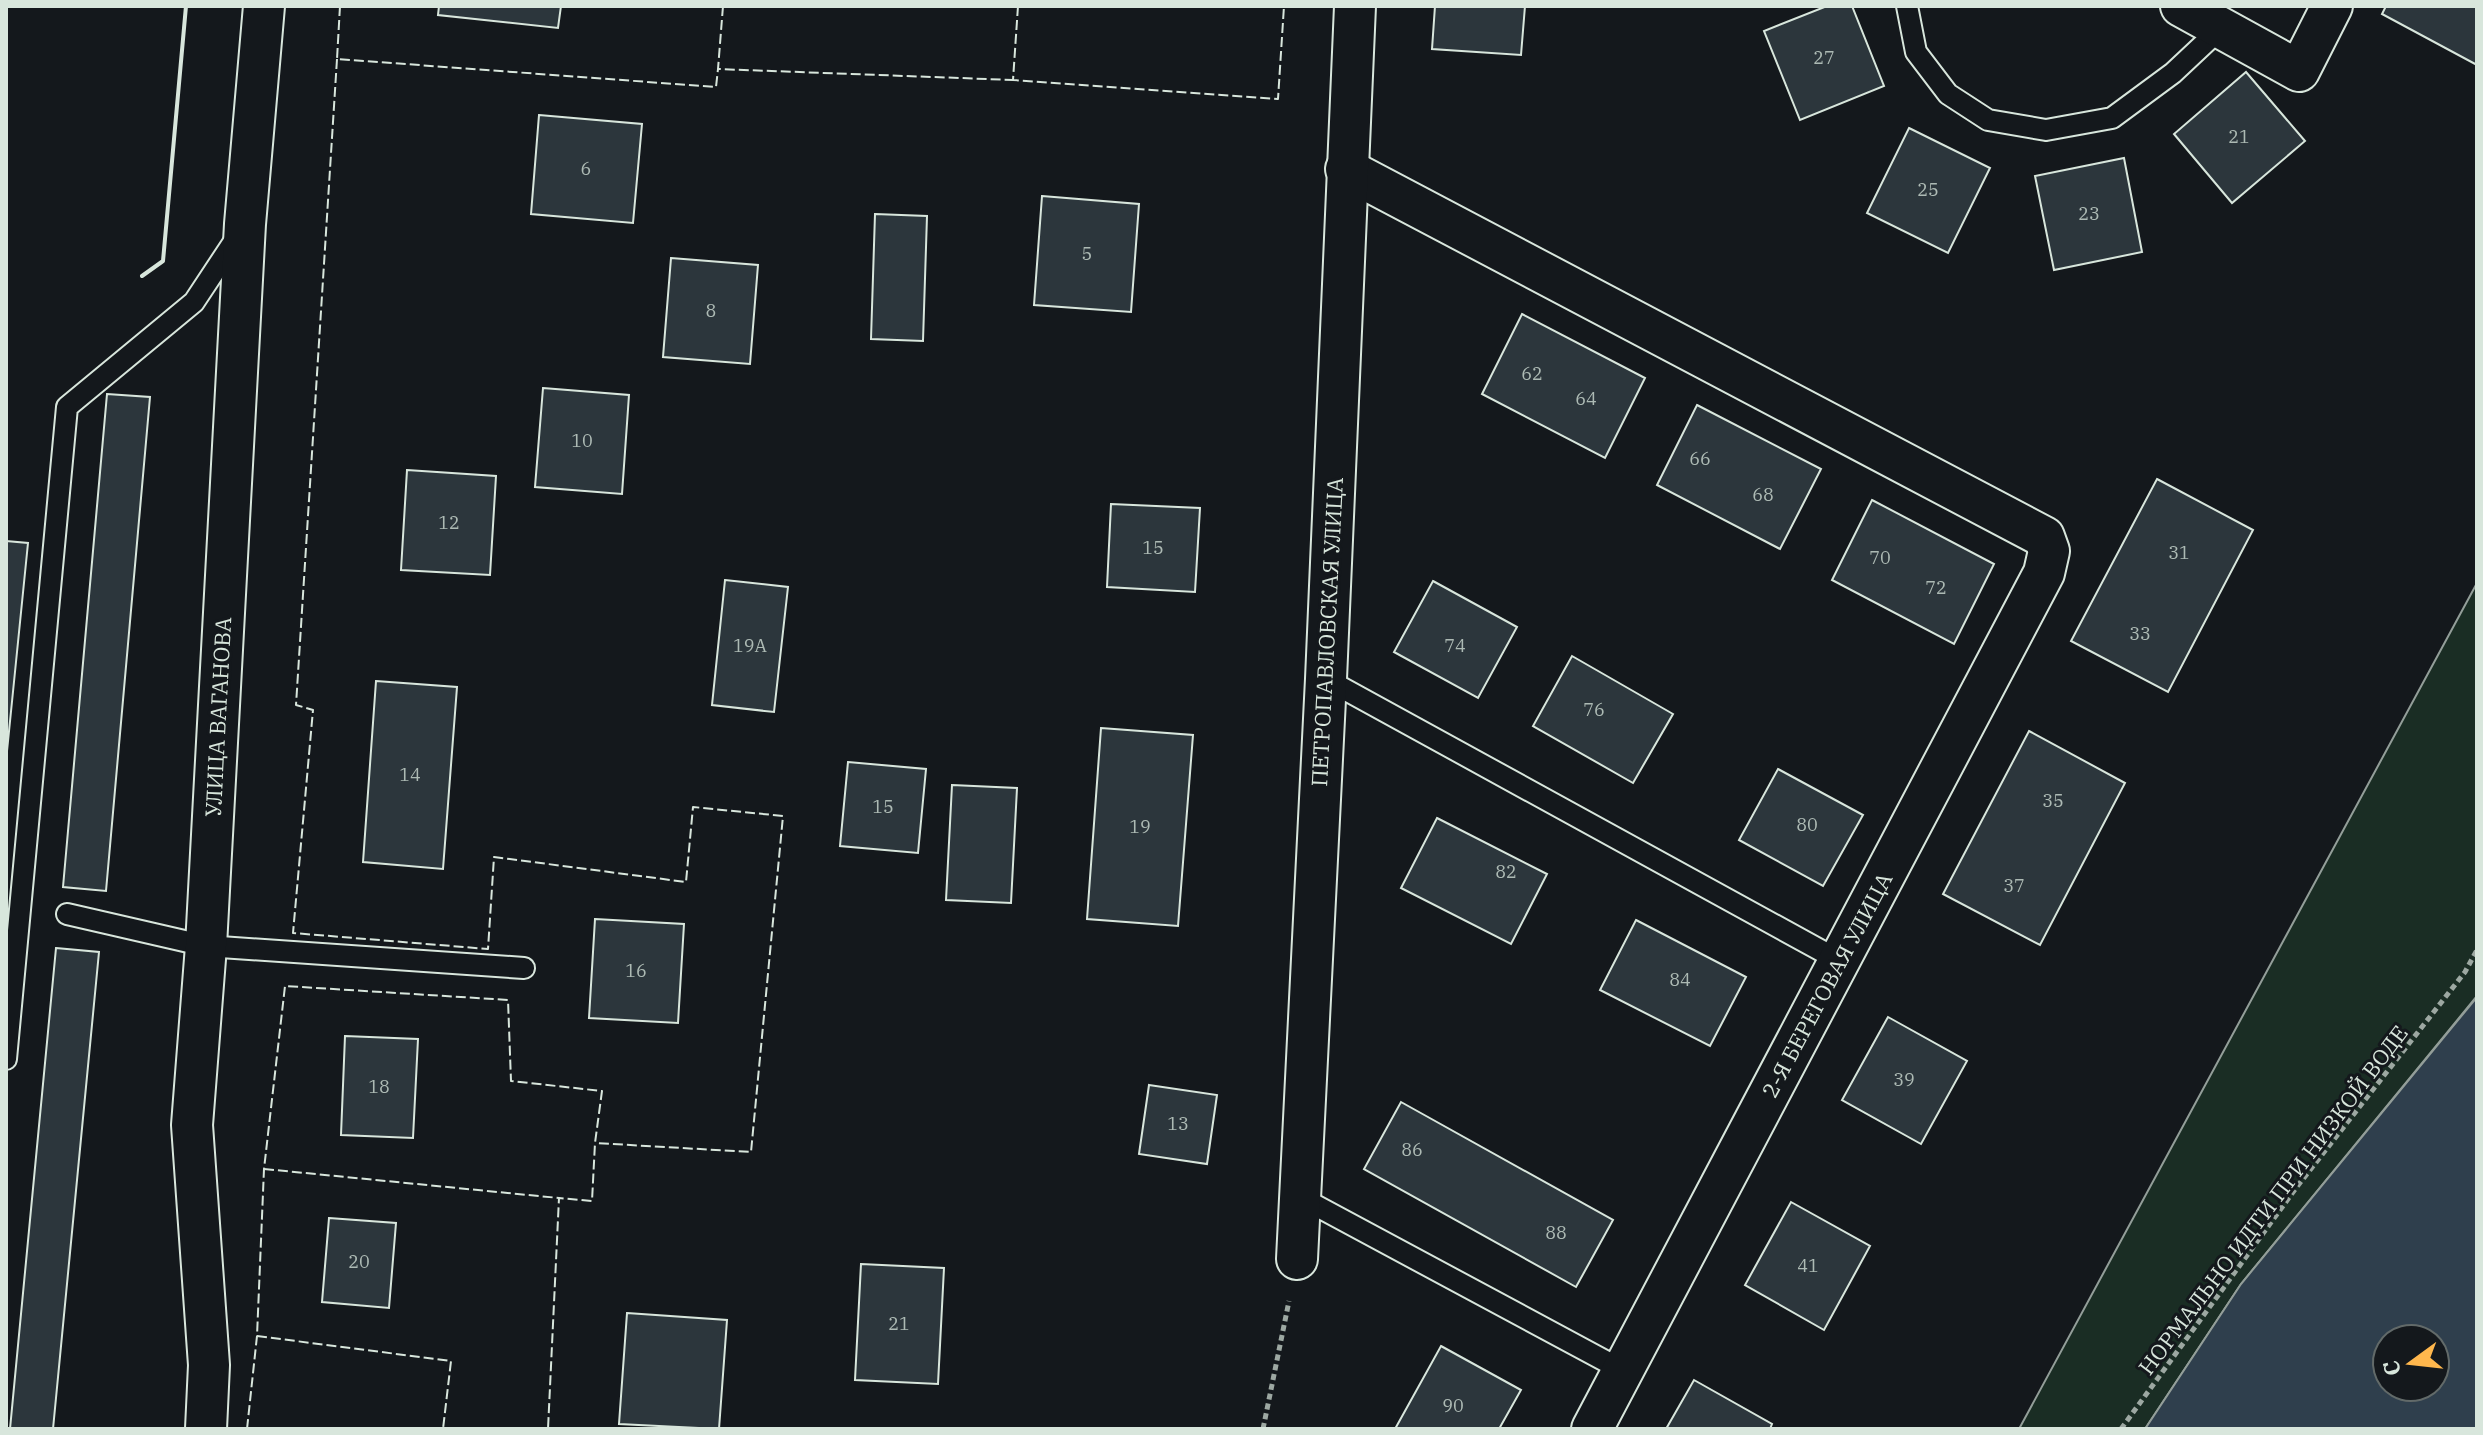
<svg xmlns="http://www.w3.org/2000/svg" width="2483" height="1435" font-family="'IBM Plex Serif',serif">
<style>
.green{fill:#1a2d24;stroke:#939e99;stroke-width:2}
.water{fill:#2f3f4d;stroke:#939e99;stroke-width:2;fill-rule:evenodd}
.building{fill:#2c363c;stroke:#d8e6dc;stroke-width:2}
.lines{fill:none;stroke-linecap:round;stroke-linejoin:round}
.service-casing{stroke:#d8e6dc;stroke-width:24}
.minor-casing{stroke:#d8e6dc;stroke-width:44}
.path{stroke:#9da8a2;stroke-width:5;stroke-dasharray:6 4;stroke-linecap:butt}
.service{stroke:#14181c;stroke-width:20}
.minor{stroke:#14181c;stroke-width:40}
.fence{stroke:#d8e6dc;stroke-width:2;stroke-dasharray:10 4;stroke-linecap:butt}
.wall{stroke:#d8e6dc;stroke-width:4}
.labels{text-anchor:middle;stroke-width:6;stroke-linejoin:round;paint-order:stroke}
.number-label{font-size:18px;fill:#adbab4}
.street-label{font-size:22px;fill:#d8e6dc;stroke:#14181c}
</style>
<rect width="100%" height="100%" fill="#14181c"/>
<!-- green -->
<polygon class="green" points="2477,583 2477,996 2241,1284 2145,1429 2019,1429"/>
<!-- water -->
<path class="water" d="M 2477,997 L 2477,1429 L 2145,1429 L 2241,1284 ZM 2387,1339 L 2435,1339 L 2435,1387 L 2387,1387 Z"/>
<!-- building -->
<g class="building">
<polygon points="439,6 561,6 558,28 438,15"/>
<polygon points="1435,6 1525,6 1521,55 1432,49"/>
<polygon points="1827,6 1852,6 1884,86 1800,120 1764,31"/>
<polygon points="2386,6 2477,6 2477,65 2382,14"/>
<polygon points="2246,72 2305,141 2232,203 2174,134"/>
<polygon points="539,115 642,124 633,223 531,214"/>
<polygon points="1909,128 1990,168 1948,253 1867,213"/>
<polygon points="2124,158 2142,252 2054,270 2035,176"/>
<polygon points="1042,196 1139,204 1131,312 1034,305"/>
<polygon points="875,214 927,216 923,341 871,339"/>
<polygon points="671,258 758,265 750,364 663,357"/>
<polygon points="1522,314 1645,378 1605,458 1482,394"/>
<polygon points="543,388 629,395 622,494 535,487"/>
<polygon points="107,394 150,397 106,891 63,887"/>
<polygon points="1697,405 1821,469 1780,549 1657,485"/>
<polygon points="407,470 496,476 490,575 401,570"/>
<polygon points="2157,479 2253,530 2168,692 2071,641"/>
<polygon points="1872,500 1994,564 1954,644 1832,580"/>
<polygon points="1111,504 1200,508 1195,592 1107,587"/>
<polygon points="6,541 28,543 6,761"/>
<polygon points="725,580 788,587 774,712 712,705"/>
<polygon points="1433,581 1517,627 1478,698 1394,652"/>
<polygon points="1572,656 1673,714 1633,783 1533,726"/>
<polygon points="376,681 457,687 443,869 363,862"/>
<polygon points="1101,728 1193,735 1178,926 1087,919"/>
<polygon points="2029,731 2125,783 2040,945 1943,894"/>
<polygon points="848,762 926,769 918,853 840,846"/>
<polygon points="1778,769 1863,815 1823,886 1739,840"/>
<polygon points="952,785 1017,788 1011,903 946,900"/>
<polygon points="1437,818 1547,874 1511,944 1401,888"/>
<polygon points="595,919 684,924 678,1023 589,1018"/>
<polygon points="1636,920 1746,977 1710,1046 1600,990"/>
<polygon points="56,948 99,952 53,1429 10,1429"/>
<polygon points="1888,1017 1967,1061 1921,1144 1842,1100"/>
<polygon points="345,1036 418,1039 413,1138 341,1135"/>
<polygon points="1149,1085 1217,1095 1207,1164 1139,1154"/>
<polygon points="1401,1102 1613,1220 1576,1287 1364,1169"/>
<polygon points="1791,1202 1870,1246 1824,1330 1745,1285"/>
<polygon points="329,1218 396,1223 389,1308 322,1302"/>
<polygon points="861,1264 944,1268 938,1384 855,1380"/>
<polygon points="627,1313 727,1320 719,1429 619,1424"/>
<polygon points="1441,1346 1521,1390 1499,1429 1395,1429"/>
<polygon points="1694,1380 1772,1424 1770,1429 1666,1429"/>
</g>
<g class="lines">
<!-- service casing -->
<g class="service-casing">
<g id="service">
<polyline points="1907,6 1916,52 1948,94 1988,120 2046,130 2112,118 2173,73 2221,28"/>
<polyline points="1326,679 1840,961"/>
<polyline points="67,914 206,946 524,968"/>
<polyline points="6,1059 67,407 194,302 237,237"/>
<polyline points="1300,1197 1622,1370"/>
</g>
</g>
<!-- minor casing -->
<g class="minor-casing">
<g id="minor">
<polyline points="2181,6 2299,71 2332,6"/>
<polyline points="1346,169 2044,537 2049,551 2044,573 1592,1429"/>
<polyline points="1297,1259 1326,679 1355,6"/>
<polyline points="206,1429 209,1365 192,1125 206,946 245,224 264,6"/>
</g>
</g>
<!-- path -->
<g class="path">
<polyline points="1263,1429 1289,1301"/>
<polyline points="2121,1429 2296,1188 2465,972 2477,950"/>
</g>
<!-- service -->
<use href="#service" class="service"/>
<!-- minor -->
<use href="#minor" class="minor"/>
<!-- fence -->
<g class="fence">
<polyline points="340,6 337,59 716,87 718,69"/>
<polyline points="723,6 718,69 1013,80"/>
<polyline points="1018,6 1013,80 1278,99 1284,6"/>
<polyline points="337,59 296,705 313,710 293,933 488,949 494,857 686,882 693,807 783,816 751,1152 595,1143"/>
<polyline points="264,1169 559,1198"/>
<polyline points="257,1336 451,1361 443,1429"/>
<polyline points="247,1429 257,1336 264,1169 285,986 508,1000 511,1081 602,1091 595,1143 592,1201 559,1198 548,1429"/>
</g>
<!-- wall -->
<polyline class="wall" points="142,276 163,261 186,6"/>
</g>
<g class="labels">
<!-- number labels -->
<g class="number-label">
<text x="1824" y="64">27</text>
<text x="2239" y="143">21</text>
<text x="586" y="175">6</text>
<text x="1928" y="196">25</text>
<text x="2089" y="220">23</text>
<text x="1087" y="260">5</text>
<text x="711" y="317">8</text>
<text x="1532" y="380">62</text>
<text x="1586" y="405">64</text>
<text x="582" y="447">10</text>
<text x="1700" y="465">66</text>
<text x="1763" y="501">68</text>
<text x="449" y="529">12</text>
<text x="1153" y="554">15</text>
<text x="2179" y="559">31</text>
<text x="1880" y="564">70</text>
<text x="1936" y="594">72</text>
<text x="2140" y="640">33</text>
<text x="750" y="652">19А</text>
<text x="1455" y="652">74</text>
<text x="1594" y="716">76</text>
<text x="410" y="781">14</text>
<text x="2053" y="807">35</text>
<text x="883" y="813">15</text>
<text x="1807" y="831">80</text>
<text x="1140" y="833">19</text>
<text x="1506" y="878">82</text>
<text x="2014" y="892">37</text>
<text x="636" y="977">16</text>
<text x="1680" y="986">84</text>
<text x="1904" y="1086">39</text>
<text x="379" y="1093">18</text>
<text x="1178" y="1130">13</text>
<text x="1412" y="1156">86</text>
<text x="1556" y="1239">88</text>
<text x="359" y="1268">20</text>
<text x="1808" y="1272">41</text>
<text x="899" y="1330">21</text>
<text x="1453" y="1412">90</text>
</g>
<!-- street labels -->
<g class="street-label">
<text transform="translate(1327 632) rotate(-87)" y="8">ПЕТРОПАВЛОВСКАЯ УЛИЦА</text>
<text transform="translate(218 717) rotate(-87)" y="8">УЛИЦА ВАГАНОВА</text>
<text transform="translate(1827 985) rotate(-62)" y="8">2-Я БЕРЕГОВАЯ УЛИЦА</text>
<text transform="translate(2273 1200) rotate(-53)" y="8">НОРМАЛЬНО ИДТИ ПРИ НИЗКОЙ ВОДЕ</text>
</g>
</g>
<!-- border -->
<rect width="2483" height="1435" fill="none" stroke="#d8e6dc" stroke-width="16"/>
<!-- north arrow -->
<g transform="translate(2411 1363) rotate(255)"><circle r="38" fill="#14181c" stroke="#626a69" stroke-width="2"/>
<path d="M0-6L14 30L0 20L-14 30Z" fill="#ffb74d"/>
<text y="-12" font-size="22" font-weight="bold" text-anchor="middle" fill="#d8e6dc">С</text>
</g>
</svg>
